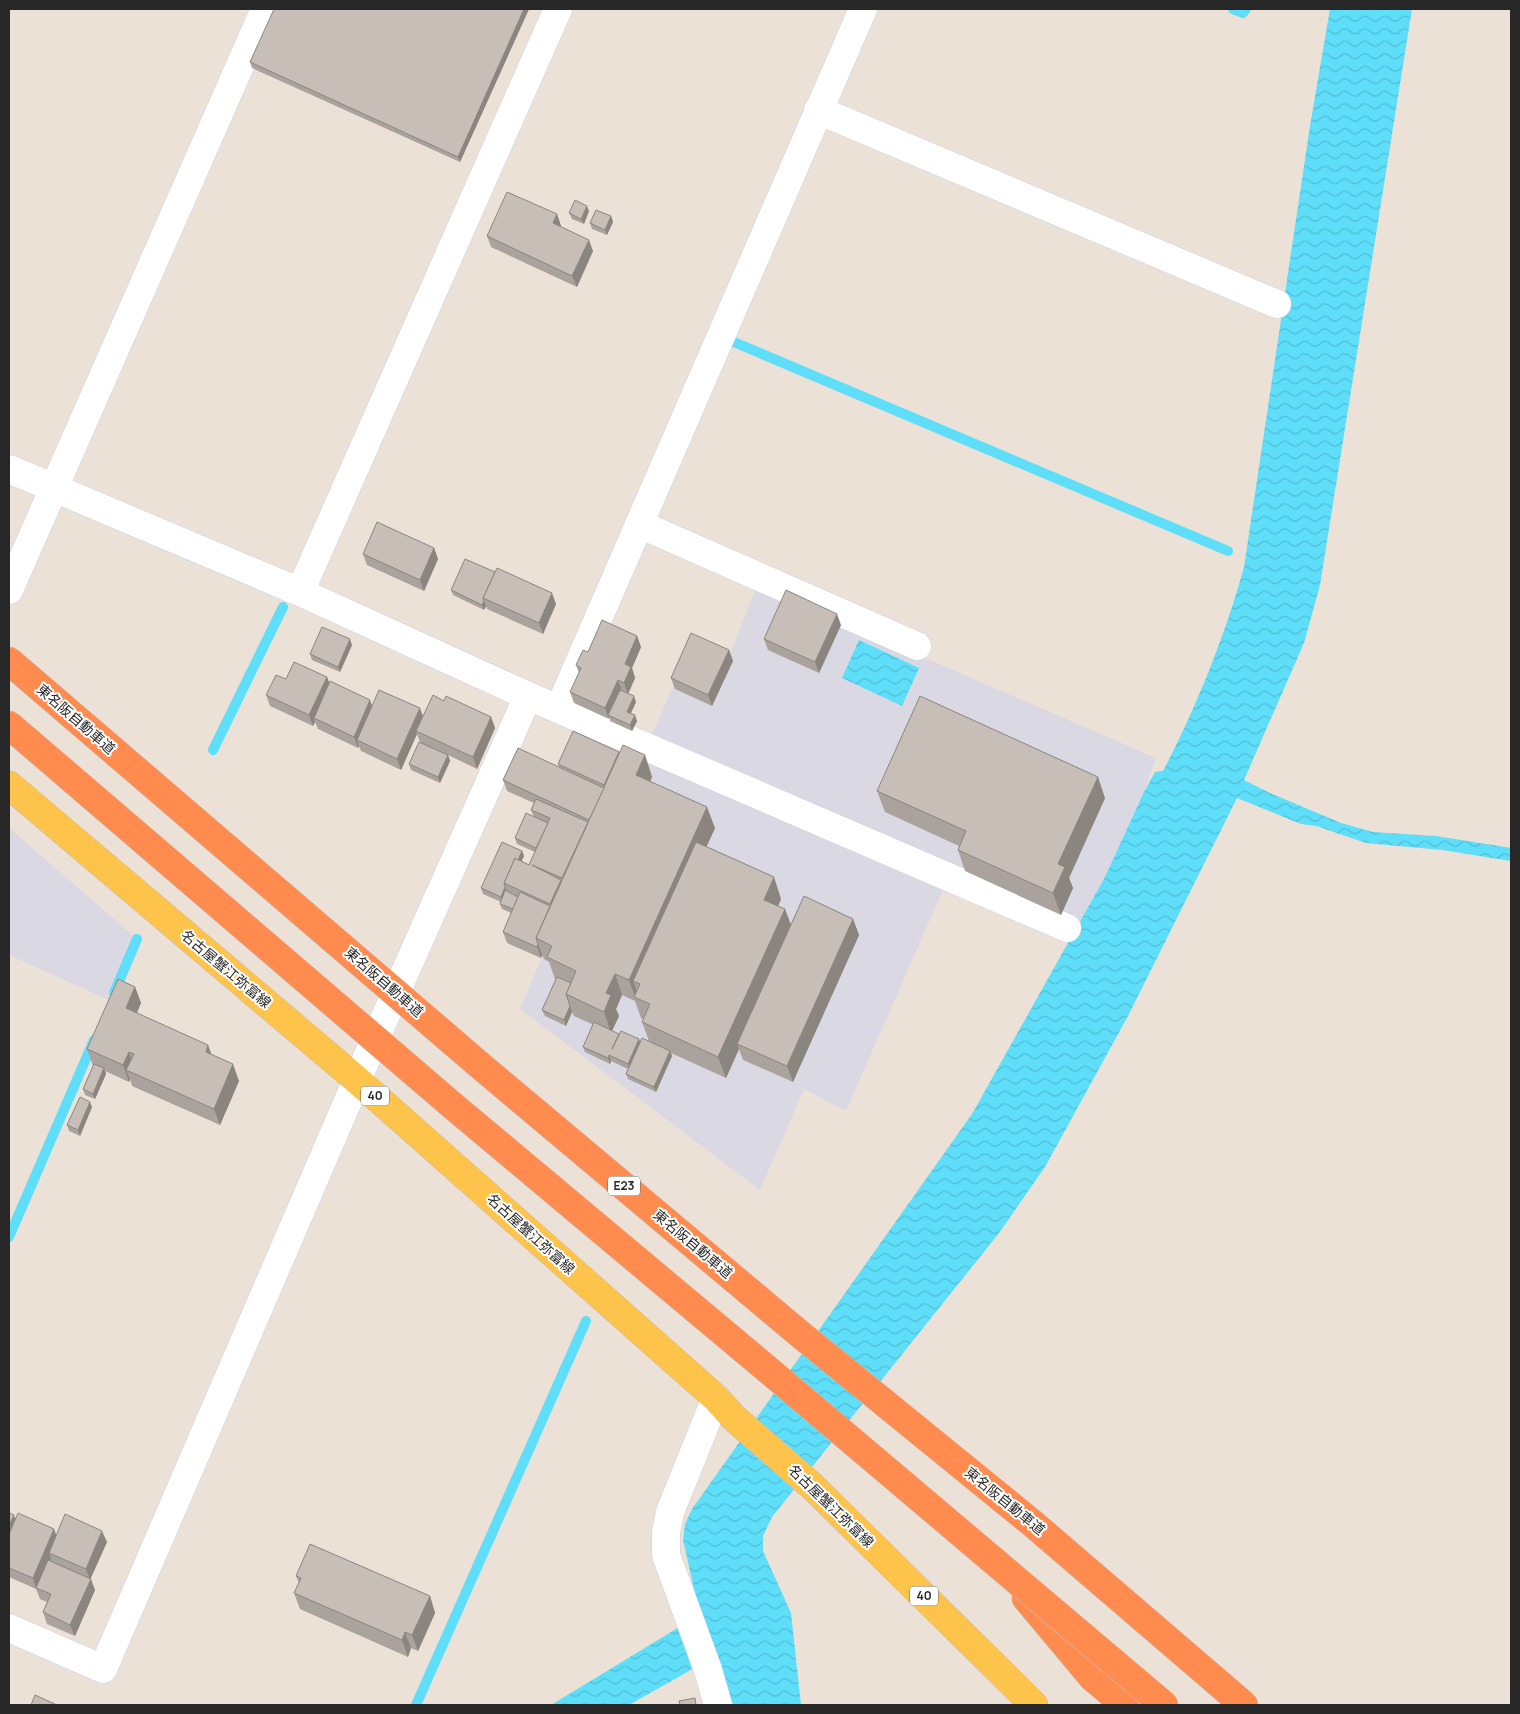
<svg xmlns="http://www.w3.org/2000/svg" width="1520" height="1714" font-family="Manrope,'Noto Sans JP',sans-serif">
<style>
.industrial{fill:#dad8e3}
.water{fill:url(#water-waves)}
.lines{fill:none;stroke-linecap:round;stroke-linejoin:round}
.stream{stroke:#5edef9;stroke-width:10}
.street-casing{stroke:#ccd2e2;stroke-width:29}
.primary-casing{stroke:#c3c3c3;stroke-width:29}
.highway-casing{stroke:#c3c3c3;stroke-width:29}
.street{stroke:#fff;stroke-width:28}
.primary{stroke:#fdc34a;stroke-width:28}
.highway{stroke:#ff8b4e;stroke-width:28}
.highway-bridge-casing{stroke:#c3c3c3;stroke-width:29;stroke-linecap:butt}
.highway-bridge{stroke:#ff8b4e;stroke-width:28}
.wall{fill:#aaa39d;fill-rule:evenodd}
.shaded-wall{fill:#8b8580}
.building{fill:#c6beb7;stroke:#8b8580}
.labels{text-anchor:middle;stroke-width:4;stroke-linejoin:round;paint-order:stroke}
.shield{fill:#fff;stroke:#686868;stroke-width:1}
.shield-label{font-size:12px;font-weight:bold;fill:#272727}
.street-label{font-size:14px;fill:#272727;stroke:#fff}
</style>
<defs>
<pattern id="water-waves" width="16" height="10" patternUnits="userSpaceOnUse" patternTransform="scale(1.25)"><rect width="16" height="10" fill="#5edef9"/><path d="M0 5q4-4 8 0t8 0" fill="none" stroke="#52bed5"/></pattern>
</defs>
<rect width="100%" height="100%" fill="#ece1d7"/>
<!-- industrial -->
<g class="industrial">
<polygon points="757,585 1156,758 1144,792 1105,877 1079,923 649,742 693,641 731,652"/>
<polygon points="632,748 946,883 846,1111 804,1089 760,1190 520,1009"/>
<polygon points="9,828 137,939 111,1001 9,955"/>
</g>
<!-- water -->
<g class="water">
<path d="M 1330,9 L 1412,9 L 1320,585 L 1304,643 L 1244,780 L 1270,793 L 1341,823 L 1373,832 L 1436,836 L 1511,848 L 1511,861 L 1442,850 L 1366,843 L 1316,826 L 1301,824 L 1237,798 L 1128,1016 L 1045,1167 L 999,1233 L 772,1517 L 763,1536 L 763,1551 L 791,1613 L 801,1705 L 729,1705 L 713,1651 L 689,1671 L 629,1705 L 551,1705 L 676,1629 L 697,1602 L 683,1540 L 685,1524 L 692,1509 L 972,1114 L 1105,877 L 1144,792 L 1155,772 L 1163,771 C 1196,708 1225,636 1244,567 L 1310,126 Z"/>
<polygon points="859,640 919,668 902,706 842,678"/>
</g>
<g class="lines">
<!-- stream -->
<g class="stream">
<polyline points="1233,9 1243,13 1246,9"/>
<polyline points="729,340 1228,551"/>
<polyline points="213,750 283,607"/>
<polyline points="114,993 137,939"/>
<polyline points="9,1237 94,1040"/>
<polyline points="416,1705 586,1321"/>
</g>
<!-- street casing -->
<g class="street-casing">
<g id="street">
<polyline points="818,110 1277,304"/>
<polyline points="9,469 300,592 528,696 1067,928"/>
<polyline points="639,524 917,646"/>
<polyline points="9,590 265,9"/>
<polyline points="300,592 558,9"/>
<polyline points="559,709 863,9"/>
<polyline points="716,1398 670,1512 666,1533 666,1555 708,1670 718,1705"/>
<polyline points="9,1628 103,1669 357,1080 528,696"/>
</g>
</g>
<!-- primary casing -->
<g class="primary-casing">
<polyline id="primary" points="9,785 357,1080 716,1398 733,1417 813,1487 1034,1705"/>
</g>
<!-- highway casing -->
<g class="highway-casing">
<polyline id="highway" points="1026,1598 1092,1677 1125,1705"/>
</g>
<!-- street -->
<use href="#street" class="street"/>
<!-- primary -->
<use href="#primary" class="primary"/>
<!-- highway -->
<use href="#highway" class="highway"/>
<!-- highway-bridge casing -->
<g class="highway-bridge-casing">
<g id="highway-bridge">
<polyline points="9,661 483,1068 801,1335 1032,1523 1244,1705"/>
<polyline points="9,725 453,1106 767,1369 1164,1705"/>
</g>
</g>
<!-- highway-bridge -->
<use href="#highway-bridge" class="highway-bridge"/>
</g>
<!-- wall -->
<g class="wall">
<polygon points="529,9 460,162 252,68 250,62"/>
<polygon points="589,211 584,224 572,219 569,213"/>
<polygon points="557,214 561,226 560,227 593,251 577,287 491,247 487,236"/>
<polygon points="611,216 613,222 607,235 592,229 590,223"/>
<polygon points="434,548 438,559 424,591 367,565 363,554"/>
<polygon points="451,590 556,604 543,634 487,609 486,606 484,610 453,595"/>
<polygon points="841,625 819,673 768,650 764,639"/>
<polygon points="637,636 641,647 632,668 635,678 628,694 636,702 631,713 637,721 632,731 610,721 610,718 609,719 574,703 570,692 579,673 576,665 588,652"/>
<polygon points="352,645 340,672 312,660 310,654"/>
<polygon points="729,650 733,661 712,706 675,689 671,678"/>
<polygon points="327,677 329,683 372,706 423,717 444,701 491,717 495,728 477,769 448,755 450,761 440,783 411,770 409,764 420,742 417,734 401,770 361,751 359,746 358,748 318,729 315,722 313,726 270,706 266,695 286,679"/>
<path d="M 619,752 L 645,755 L 652,777 L 650,781 L 715,828 L 706,847 L 781,899 L 778,906 L 791,925 L 853,919 L 859,935 L 793,1082 L 743,1060 L 739,1049 L 726,1078 L 671,1053 L 672,1056 L 656,1092 L 628,1079 L 626,1074 L 628,1069 L 611,1061 L 610,1064 L 585,1052 L 583,1047 L 594,1025 L 574,1016 L 572,1012 L 566,1026 L 545,1016 L 542,1010 L 556,979 L 555,979 L 549,962 L 544,959 L 542,955 L 541,958 L 507,943 L 503,932 L 511,913 L 502,909 L 500,904 L 501,902 L 483,894 L 481,888 L 522,851 L 524,856 L 521,861 L 529,865 L 535,852 L 517,844 L 515,838 L 534,817 L 531,810 L 534,803 L 507,791 L 503,780 L 559,767 L 558,764 ZM 622,995 L 635,1001 L 641,1018 L 643,1019 L 642,1022 L 649,1041 L 640,1042 L 619,1035 L 612,1031 L 619,1016 L 616,1009 Z"/>
<polygon points="877,791 1105,798 1069,878 1073,888 1061,915 965,871 958,850 959,846 885,812"/>
<polygon points="135,987 141,1003 137,1013 212,1055 239,1081 220,1125 132,1086 130,1079 129,1082 105,1071 106,1074 95,1099 85,1095 83,1089 93,1066 87,1049"/>
<polygon points="92,1107 80,1136 69,1131 67,1125"/>
<polygon points="9,1513 15,1519 54,1529 56,1535 107,1542 90,1579 95,1590 75,1636 47,1624 43,1612 47,1602 40,1599 36,1589 9,1577"/>
<polygon points="296,1576 430,1596 435,1613 418,1651 411,1648 408,1657 300,1609 294,1593 299,1583"/>
</g>
<!-- shaded-wall -->
<g class="shaded-wall">
<polygon points="524,9 529,9 460,162 458,157"/>
<polygon points="587,206 589,211 584,224 581,219"/>
<polygon points="557,214 561,226 557,234 553,223"/>
<polygon points="611,216 613,222 607,235 605,230"/>
<polygon points="589,240 593,251 577,287 572,276"/>
<polygon points="434,548 438,559 424,591 420,580"/>
<polygon points="552,593 556,604 543,634 539,623"/>
<polygon points="484,601 486,606 484,610 482,605"/>
<polygon points="837,614 841,625 819,673 815,662"/>
<polygon points="637,636 641,647 632,668 635,678 628,694 624,683 625,664"/>
<polygon points="350,639 352,645 340,672 338,667"/>
<polygon points="729,650 733,661 712,706 708,695"/>
<polygon points="327,677 331,688 314,718 315,722 313,726 309,715"/>
<polygon points="618,680 622,691 608,715 609,719 605,708"/>
<polygon points="634,696 636,702 629,717 627,712"/>
<polygon points="370,700 374,711 357,740 359,746 358,748 354,737"/>
<polygon points="420,708 424,719 416,731 417,734 401,770 397,759"/>
<polygon points="635,715 637,721 632,731 630,725"/>
<polygon points="491,717 495,728 477,769 473,757"/>
<polygon points="448,755 450,761 440,783 438,777"/>
<polygon points="645,755 652,777 644,796 636,775"/>
<polygon points="1098,777 1105,798 1069,878 1073,888 1061,915 1053,893 1058,864"/>
<polygon points="707,807 715,828 642,990 640,984 633,981 639,996 635,997 629,980"/>
<polygon points="522,851 524,856 510,886 507,884"/>
<polygon points="774,877 781,899 772,921 764,900"/>
<polygon points="561,880 565,891 553,911 550,904"/>
<polygon points="505,887 507,892 503,903 501,897"/>
<polygon points="785,909 793,930 737,1044 739,1049 726,1078 718,1057"/>
<polygon points="853,919 859,935 793,1082 787,1066"/>
<polygon points="538,944 542,955 541,958 537,947"/>
<polygon points="615,974 622,995 616,1009 619,1016 611,1033 604,1012 606,993"/>
<polygon points="135,987 141,1003 132,1024 126,1008"/>
<polygon points="570,1006 572,1012 566,1026 564,1020"/>
<polygon points="639,1039 641,1044 630,1070 628,1064"/>
<polygon points="208,1045 214,1061 206,1052"/>
<polygon points="670,1051 672,1056 656,1092 654,1087"/>
<polygon points="129,1052 134,1068 126,1070 130,1079 129,1082 123,1065"/>
<polygon points="609,1055 611,1061 610,1064 608,1058"/>
<polygon points="233,1064 239,1081 220,1125 214,1109"/>
<polygon points="104,1068 106,1074 95,1099 93,1094"/>
<polygon points="90,1102 92,1107 80,1136 78,1130"/>
<polygon points="14,1515 18,1526 9,1546 9,1526"/>
<polygon points="54,1529 58,1540 49,1553 51,1558 37,1588 36,1588 33,1578"/>
<polygon points="102,1531 107,1542 90,1580 86,1569"/>
<polygon points="91,1579 95,1590 75,1636 70,1625"/>
<polygon points="430,1596 435,1613 418,1651 412,1635"/>
<polygon points="405,1632 411,1648 408,1657 402,1640"/>
</g>
<!-- building -->
<g class="building">
<polygon points="274,9 524,9 458,157 250,62"/>
<polygon points="507,192 557,214 553,223 589,240 572,276 487,236"/>
<polygon points="575,200 587,206 581,219 569,213"/>
<polygon points="596,210 611,216 605,230 590,223"/>
<polygon points="377,522 434,548 420,580 363,554"/>
<polygon points="465,559 495,572 483,598 484,601 482,605 451,590"/>
<polygon points="497,568 552,593 539,623 483,598"/>
<polygon points="786,590 837,614 815,662 764,639"/>
<polygon points="602,620 637,636 625,664 631,667 624,683 618,680 605,708 570,692 581,668 576,665 583,650 588,652"/>
<polygon points="322,627 350,639 338,667 310,654"/>
<polygon points="691,633 729,650 708,695 671,678"/>
<polygon points="294,662 327,677 309,715 266,695 276,675 286,679"/>
<polygon points="330,681 370,700 354,737 314,718"/>
<polygon points="379,690 420,708 397,759 357,740"/>
<polygon points="620,690 634,696 627,712 635,715 630,725 608,715"/>
<polygon points="433,695 444,701 446,696 491,717 473,757 416,731"/>
<polygon points="920,696 1098,777 1058,864 1065,867 1053,893 958,850 966,831 877,791"/>
<polygon points="573,731 619,752 604,785 558,764"/>
<polygon points="419,742 448,755 438,777 409,764"/>
<polygon points="623,745 645,755 636,775 707,807 629,980 615,974 606,993 611,995 604,1012 566,994 576,971 547,957 552,946 536,938"/>
<polygon points="518,748 604,788 589,820 503,780"/>
<polygon points="536,799 588,822 562,878 532,865 561,880 550,904 504,883 515,858 529,865 550,818 531,810"/>
<polygon points="526,813 548,823 536,848 515,838"/>
<polygon points="502,842 522,851 518,860 515,858 504,883 505,887 501,897 481,888"/>
<polygon points="696,842 774,877 764,900 785,909 718,1057 642,1022 650,1004 634,997 640,984 633,981"/>
<polygon points="505,890 518,897 513,909 500,904"/>
<polygon points="520,892 550,906 536,938 538,944 537,947 503,932"/>
<polygon points="804,896 853,919 787,1066 737,1044"/>
<polygon points="557,977 571,983 566,994 570,1006 564,1020 542,1010"/>
<polygon points="118,979 135,987 126,1008 208,1045 206,1052 233,1064 214,1109 126,1070 134,1054 129,1052 123,1065 87,1049"/>
<polygon points="594,1022 619,1034 612,1049 621,1031 639,1039 628,1064 609,1055 608,1058 583,1047"/>
<polygon points="642,1038 670,1051 654,1087 626,1074"/>
<polygon points="94,1064 104,1068 93,1094 83,1089"/>
<polygon points="80,1097 90,1102 78,1130 67,1125"/>
<polygon points="9,1513 14,1515 9,1526"/>
<polygon points="18,1513 54,1529 33,1578 9,1568 9,1534"/>
<polygon points="65,1514 102,1531 86,1569 49,1553"/>
<polygon points="310,1544 430,1596 412,1635 405,1632 402,1640 294,1593 301,1578 296,1576"/>
<polygon points="48,1560 91,1579 70,1625 43,1612 51,1594 36,1588"/>
<polygon points="35,1695 57,1705 31,1705"/>
<polygon points="695,1698 696,1705 680,1705 679,1701"/>
</g>
<g class="labels">
<!-- shield labels -->
<g class="shield">
<rect x="361" y="1086.5" width="28" height="19" rx="4"/>
<rect x="608" y="1176.5" width="32" height="19" rx="4"/>
<rect x="910" y="1586.5" width="28" height="19" rx="4"/>
</g>
<g class="shield-label">
<text x="375" y="1100">40</text>
<text x="624" y="1190">E23</text>
<text x="924" y="1600">40</text>
</g>
<!-- street labels -->
<g class="street-label">
<text transform="translate(76 719) rotate(41)" y="5">東名阪自動車道</text>
<text transform="translate(226 969) rotate(40)" y="5">名古屋蟹江弥富線</text>
<text transform="translate(384 982) rotate(41)" y="5">東名阪自動車道</text>
<text transform="translate(531 1234) rotate(42)" y="5">名古屋蟹江弥富線</text>
<text transform="translate(693 1244) rotate(40)" y="5">東名阪自動車道</text>
<text transform="translate(1005 1501) rotate(39)" y="5">東名阪自動車道</text>
<text transform="translate(831 1506) rotate(44)" y="5">名古屋蟹江弥富線</text>
</g>
</g>
<!-- border -->
<rect width="1520" height="1714" fill="none" stroke="#272727" stroke-width="20"/>
</svg>
